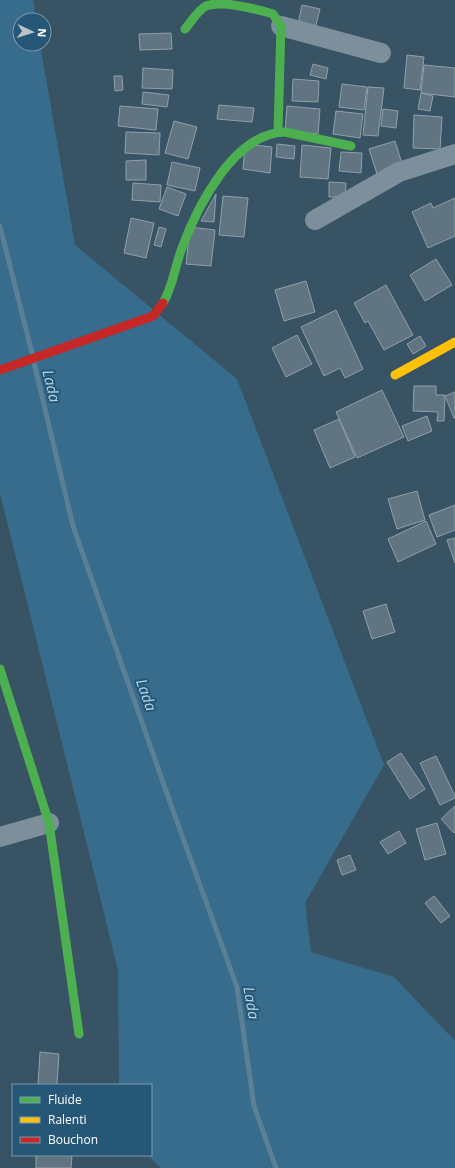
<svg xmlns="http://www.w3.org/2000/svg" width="455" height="1168" font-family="'Open Sans',sans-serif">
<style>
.green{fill:#376c8c}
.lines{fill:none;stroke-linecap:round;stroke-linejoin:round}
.stream{stroke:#5b7f95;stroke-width:5}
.building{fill:#607481;stroke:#8fa0ab}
.street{stroke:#7c8f9b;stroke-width:20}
.fast{stroke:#4caf50;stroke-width:9}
.slow{stroke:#ffc107;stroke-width:9}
.jam{stroke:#c62828;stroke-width:9}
.labels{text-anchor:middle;stroke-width:4;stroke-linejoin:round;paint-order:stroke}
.water-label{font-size:15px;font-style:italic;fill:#b2d6ea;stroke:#265776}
</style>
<rect width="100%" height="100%" fill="#385364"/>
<!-- green -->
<polygon class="green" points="0,0 33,0 36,20 20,20 20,44 40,44 75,245 237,379 384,765 305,903 311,952 394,977 455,1041 455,1168 161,1168 147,1155 151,1155 151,1085 119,1085 118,970 0,493"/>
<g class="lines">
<!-- stream -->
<g class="stream">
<polyline points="0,226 32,353"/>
<polyline points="34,363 73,526 171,805 237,987 254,1106 276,1168"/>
</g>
</g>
<!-- building -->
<g class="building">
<polygon points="302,5 320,9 313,37 296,33"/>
<polygon points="171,33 172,49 140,50 139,34"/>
<polygon points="407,55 424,57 420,90 404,88"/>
<polygon points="313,64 328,68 326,79 310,75"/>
<polygon points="424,65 455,68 455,97 421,93"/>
<polygon points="143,68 173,70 172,89 142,88"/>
<polygon points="114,76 122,76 123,90 115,91"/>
<polygon points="293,79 319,81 318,102 292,101"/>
<polygon points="342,84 367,87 364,110 339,107"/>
<polygon points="368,87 384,88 378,136 363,135"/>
<polygon points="143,92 169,95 167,107 142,104"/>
<polygon points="421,93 433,96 430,111 418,109"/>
<polygon points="219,105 254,108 252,122 217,119"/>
<polygon points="120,106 158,109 156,130 118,126"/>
<polygon points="287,106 320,109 318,134 285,131"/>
<polygon points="383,109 398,111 396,128 381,126"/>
<polygon points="336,111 363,114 360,138 333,134"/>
<polygon points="414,115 442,117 440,149 413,148"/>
<polygon points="174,121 197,127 188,159 165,153"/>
<polygon points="126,132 160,133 159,155 125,153"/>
<polygon points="395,141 403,167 377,174 369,149"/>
<polygon points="245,144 272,147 270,173 243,169"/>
<polygon points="277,144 295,146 294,159 276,157"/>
<polygon points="302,145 331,148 328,179 300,177"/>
<polygon points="341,152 362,153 361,173 339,171"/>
<polygon points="146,160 146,180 126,180 126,161"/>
<polygon points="172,162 200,168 195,191 167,185"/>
<polygon points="329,182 346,183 345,197 329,197"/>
<polygon points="133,183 161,185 160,202 132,200"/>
<polygon points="167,187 186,194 178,216 159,209"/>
<polygon points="216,194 214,222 201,221"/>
<polygon points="223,196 248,198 244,237 219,235"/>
<polygon points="455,198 455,236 428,248 412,212 431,203 433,208"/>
<polygon points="131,218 154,223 146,258 124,253"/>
<polygon points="159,227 166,229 161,247 154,245"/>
<polygon points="190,227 215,230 211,266 186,264"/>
<polygon points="436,259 452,285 425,301 410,275"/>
<polygon points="306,281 315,312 284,321 275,290"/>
<polygon points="386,285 413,335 384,350 368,321 365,323 354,303"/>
<polygon points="336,310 363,369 345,378 340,368 324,376 301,327"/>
<polygon points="297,335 312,364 286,377 272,348"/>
<polygon points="420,336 426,346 413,354 407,344"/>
<polygon points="414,386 436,386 436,395 445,395 444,421 437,421 438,412 413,411"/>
<polygon points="382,390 404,437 357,458 336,412"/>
<polygon points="455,392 455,418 454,418 445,396"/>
<polygon points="427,416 432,431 408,441 402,426"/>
<polygon points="339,419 355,457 330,468 314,430"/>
<polygon points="417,491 425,520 397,529 388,499"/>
<polygon points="455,505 455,530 437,537 429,515"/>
<polygon points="426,521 436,544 398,562 388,539"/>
<polygon points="455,538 455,563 447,540"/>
<polygon points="386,604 395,632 372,639 363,611"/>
<polygon points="401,753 425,789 410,799 387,762"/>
<polygon points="436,756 455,796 455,798 440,805 420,763"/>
<polygon points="455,806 455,832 454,833 441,819"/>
<polygon points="437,823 446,854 425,860 416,829"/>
<polygon points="399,831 406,843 388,854 380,842"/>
<polygon points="350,855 356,870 342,875 337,860"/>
<polygon points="434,896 450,916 441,923 425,903"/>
<polygon points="40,1052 59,1054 57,1085 38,1085"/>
<polygon points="36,1155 72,1155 71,1168 36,1168"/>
</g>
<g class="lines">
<!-- street -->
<g class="street">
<polyline points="281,26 381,53"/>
<polyline points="315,220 399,172 455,154"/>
<polyline points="0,837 49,823"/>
</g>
<!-- fast -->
<g class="fast">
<path d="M 185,29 C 191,22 198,10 206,6 C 222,0 256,9 273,14 L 281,26 L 278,131"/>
<path d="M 163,303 C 173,286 175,266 182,248 C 197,207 234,133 285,132 L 351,146"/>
<polyline points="0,669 49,823 79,1034"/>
</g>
<!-- slow -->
<polyline class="slow" points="395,375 455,342"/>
<!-- jam -->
<polyline class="jam" points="0,370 153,316 163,303"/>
</g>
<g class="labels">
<!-- water labels -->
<g class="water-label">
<text transform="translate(51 386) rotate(76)" y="5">Lada</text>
<text transform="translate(146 695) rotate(70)" y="5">Lada</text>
<text transform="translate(251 1003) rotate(80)" y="5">Lada</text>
</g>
</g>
<!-- legend -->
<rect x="12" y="1084" width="140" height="72" fill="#265776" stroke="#7d9aad"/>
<rect x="20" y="1097" width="20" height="6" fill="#4caf50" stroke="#7d9aad"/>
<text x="48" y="1104" font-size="12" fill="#ffffff">Fluide</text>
<rect x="20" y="1117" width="20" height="6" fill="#ffc107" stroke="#7d9aad"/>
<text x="48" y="1124" font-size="12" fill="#ffffff">Ralenti</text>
<rect x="20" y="1137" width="20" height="6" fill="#c62828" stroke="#7d9aad"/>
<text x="48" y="1144" font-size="12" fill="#ffffff">Bouchon</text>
<!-- north arrow -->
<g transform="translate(32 32) rotate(94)"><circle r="19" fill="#265776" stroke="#7d9aad"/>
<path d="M0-3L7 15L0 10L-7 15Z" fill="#b9c3c9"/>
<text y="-6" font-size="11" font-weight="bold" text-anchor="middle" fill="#ffffff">N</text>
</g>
</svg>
